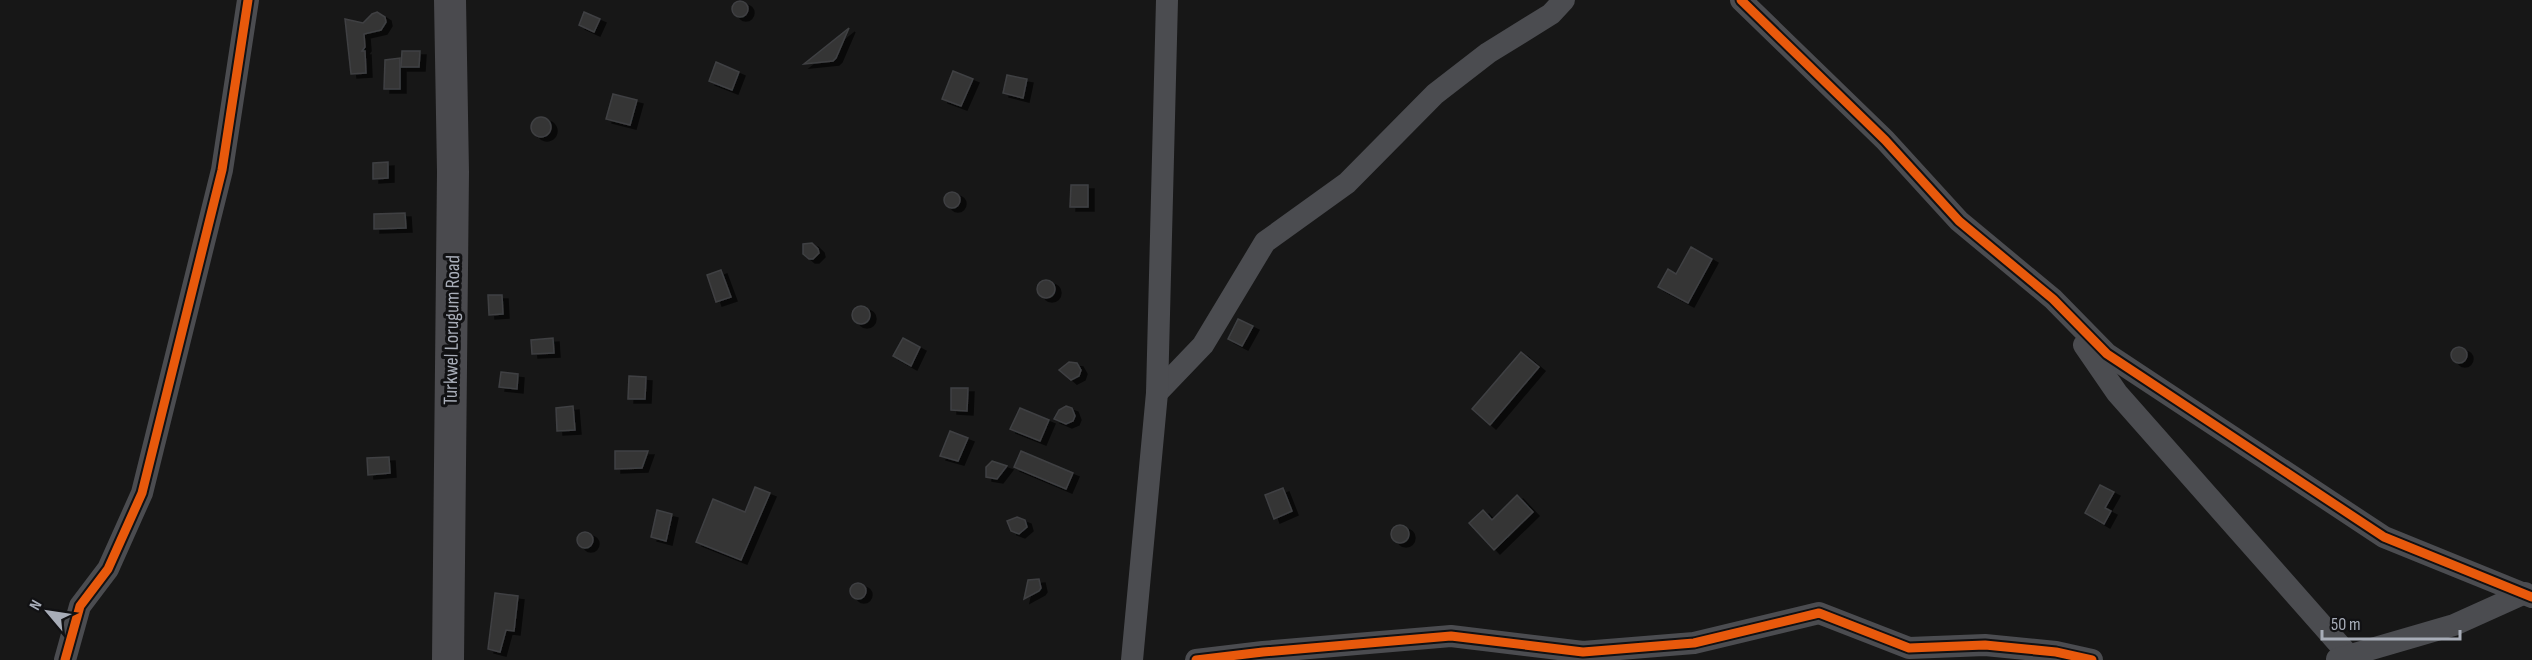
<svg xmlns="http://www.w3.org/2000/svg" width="2532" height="660" font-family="'Sofia Sans Condensed',sans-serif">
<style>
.building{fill:#353536;stroke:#3f4043;stroke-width:1.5;filter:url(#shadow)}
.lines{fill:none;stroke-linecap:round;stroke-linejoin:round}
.street{stroke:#4b4c50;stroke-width:22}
.secondary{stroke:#4a4a4e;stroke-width:32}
.cycleway-casing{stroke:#111113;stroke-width:13}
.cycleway{stroke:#e8590c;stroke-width:9}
.labels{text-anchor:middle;stroke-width:6;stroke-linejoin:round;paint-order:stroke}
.street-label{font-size:20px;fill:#a8adb8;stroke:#111113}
</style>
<defs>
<filter id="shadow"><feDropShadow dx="6" dy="4" stdDeviation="0" flood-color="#0009"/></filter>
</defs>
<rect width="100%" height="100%" fill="#171717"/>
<!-- building -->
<g class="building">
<circle cx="740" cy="9" r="8"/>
<polygon points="377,12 385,17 386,22 381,30 364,34 365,47 362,51 365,51 366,73 351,74 345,19 363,23 372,14"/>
<polygon points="584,12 600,19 594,32 579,25"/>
<polygon points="849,28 836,58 833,61 804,64"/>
<polygon points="402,51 420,51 419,67 401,67"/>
<polygon points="400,58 400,89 384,89 385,60"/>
<polygon points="716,62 739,72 732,90 709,81"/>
<polygon points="953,71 973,79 961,106 942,99"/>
<polygon points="1007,75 1027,79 1023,98 1003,93"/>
<polygon points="613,94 637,100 630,125 606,119"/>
<circle cx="541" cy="127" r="10"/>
<polygon points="388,162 388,178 373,179 373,163"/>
<polygon points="1071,185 1088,185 1088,207 1070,207"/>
<circle cx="952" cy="200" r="8"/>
<polygon points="405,213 406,228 374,229 374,214"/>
<polygon points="812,243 818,249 819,253 813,259 809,259 803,254 803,244"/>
<polygon points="1691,247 1712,259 1688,303 1658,287 1668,269 1676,274"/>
<polygon points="721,270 731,297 716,302 707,275"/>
<circle cx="1046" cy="289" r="9"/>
<polygon points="488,295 502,295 503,314 489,315"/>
<circle cx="861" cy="315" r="9"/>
<polygon points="1238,319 1253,326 1242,346 1228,339"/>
<polygon points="553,338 554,353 532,354 531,340"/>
<polygon points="903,338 920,347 911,366 893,356"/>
<circle cx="2459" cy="355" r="8"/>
<polygon points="1521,352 1539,367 1490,425 1472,409"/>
<polygon points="1069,362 1077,363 1081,370 1079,376 1071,380 1059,370"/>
<polygon points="501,372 518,374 517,389 499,387"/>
<polygon points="629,376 646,377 645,399 628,399"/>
<polygon points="951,388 968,388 967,411 951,410"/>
<polygon points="573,406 575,430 557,431 556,408"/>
<polygon points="1066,406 1072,408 1075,416 1073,421 1066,424 1054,419 1059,410"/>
<polygon points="1020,408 1049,420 1040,441 1010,429"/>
<polygon points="950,431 968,438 958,461 940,456"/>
<polygon points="615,451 648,451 642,468 615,469"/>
<polygon points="1021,451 1073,473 1066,489 1014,467"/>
<polygon points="389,457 390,473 368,475 367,458"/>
<polygon points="992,461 1007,466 997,479 986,477 986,467"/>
<polygon points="2100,485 2114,492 2105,508 2111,511 2104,524 2085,513"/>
<polygon points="755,487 770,493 741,560 696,542 713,499 745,512"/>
<polygon points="1283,488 1292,511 1274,519 1265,495"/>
<polygon points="1517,495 1533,512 1494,550 1469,523 1483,510 1492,520"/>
<polygon points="657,510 672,514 666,541 651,537"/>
<polygon points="1017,517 1025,520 1027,527 1019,534 1011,531 1007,521"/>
<circle cx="1400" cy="534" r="9"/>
<circle cx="585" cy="540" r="8"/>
<polygon points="1039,579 1041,588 1039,591 1024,599 1028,580"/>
<circle cx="858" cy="591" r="8"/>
<polygon points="495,593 518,596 514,631 506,630 500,652 488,649"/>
</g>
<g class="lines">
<!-- street -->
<g class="street">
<polyline points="1741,0 1885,140 1959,221 2053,299 2107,354 2384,537 2532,597"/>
<polyline points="2084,345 2117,393 2353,660"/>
<polyline points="1157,393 1203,345 1265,242 1347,183 1435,94 1488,53 1551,14 1564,0"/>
<polyline points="2337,659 2454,625 2525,593"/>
<polyline points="65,660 80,606 108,569 142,493 222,170 248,0"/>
<polyline points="1132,660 1157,393 1167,0"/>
<polyline points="1196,660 1263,652 1451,636 1583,652 1694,643 1819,613 1909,648 1985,645 2056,652 2092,660"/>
</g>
<!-- secondary -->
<polyline class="secondary" points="448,660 453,172 450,0"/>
<!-- cycleway casing -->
<g class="cycleway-casing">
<g id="cycleway">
<polyline points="1741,0 1885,140 1959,221 2053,299 2107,354 2384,537 2532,597"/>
<polyline points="65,660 80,606 108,569 142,493 222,170 248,0"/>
<polyline points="1196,660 1263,652 1451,636 1583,652 1694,643 1819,613 1909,648 1985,645 2056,652 2092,660"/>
</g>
</g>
<!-- cycleway -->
<use href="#cycleway" class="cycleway"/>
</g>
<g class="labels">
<!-- street labels -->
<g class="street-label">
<text transform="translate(451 330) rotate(-89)" y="7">Turkwel Lorugum Road</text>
</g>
</g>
<!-- north arrow -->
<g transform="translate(48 612) rotate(299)" stroke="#111113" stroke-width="4.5" paint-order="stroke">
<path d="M0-4.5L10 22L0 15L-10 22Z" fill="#a8adb8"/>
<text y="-9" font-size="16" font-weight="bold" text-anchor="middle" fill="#a8adb8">N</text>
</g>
<!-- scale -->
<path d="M2322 630v9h138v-9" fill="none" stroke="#a8adb8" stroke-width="3"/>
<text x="2331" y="630" font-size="18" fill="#a8adb8" stroke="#111113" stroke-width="4.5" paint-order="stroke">50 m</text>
</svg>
